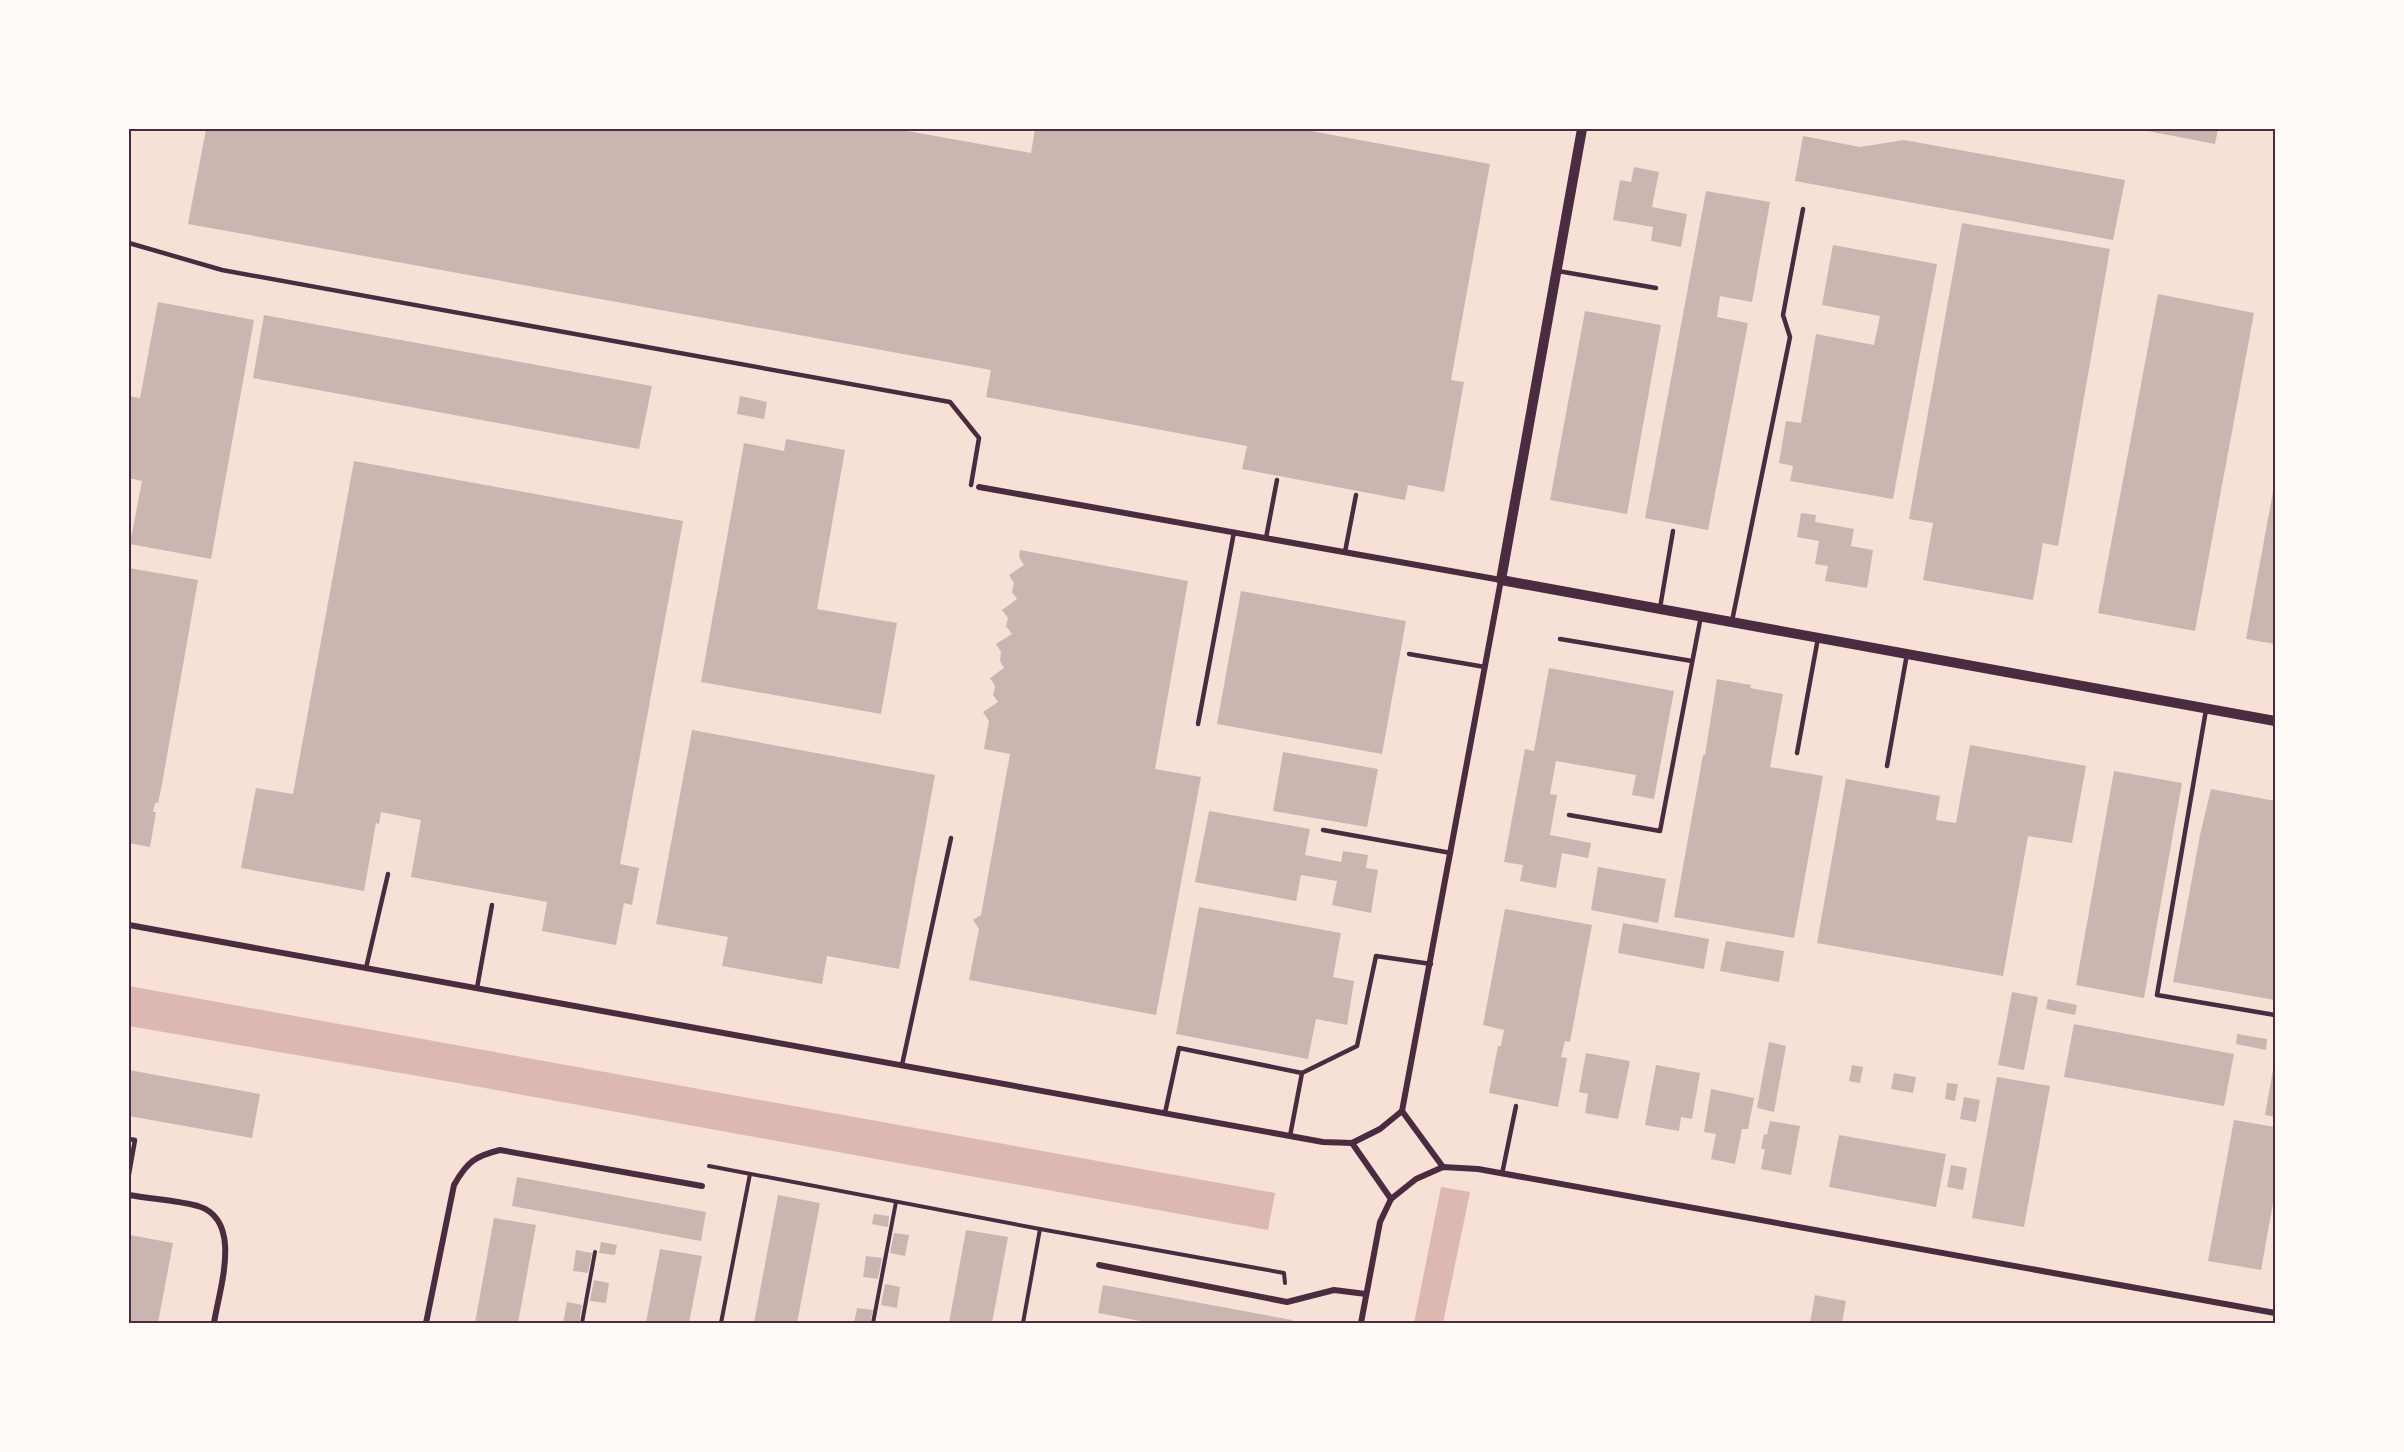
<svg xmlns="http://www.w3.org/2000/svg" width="2404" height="1452" font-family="'PT Sans Narrow',sans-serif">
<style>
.water{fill:#dcb8b0}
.building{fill:#ccb4b1}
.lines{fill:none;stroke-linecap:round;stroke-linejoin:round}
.path{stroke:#4a2c40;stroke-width:4}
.service{stroke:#4a2c40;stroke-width:4.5}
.minor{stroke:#4a2c40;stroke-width:6}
.tertiary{stroke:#4a2c40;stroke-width:10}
.neatline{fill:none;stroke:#4a2c40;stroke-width:2}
</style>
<rect width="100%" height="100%" fill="#f7e1d7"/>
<!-- water -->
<g class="water">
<polygon points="129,986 1275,1193 1268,1230 435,1079 129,1026"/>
<polygon points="1441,1187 1470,1192 1443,1323 1414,1323"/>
</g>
<!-- building -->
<g class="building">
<polygon points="206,129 896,129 1031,153 1035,129 1300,129 1490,164 1451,380 1464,382 1444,492 1408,485 1405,500 1242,469 1247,446 986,397 991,370 188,224"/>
<polygon points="2137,129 2218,129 2215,144"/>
<polygon points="1803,136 1860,147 1904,140 2125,180 2113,240 1795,181"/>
<polygon points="1634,167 1659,172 1652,207 1687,214 1681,247 1651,241 1653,227 1613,220 1620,180 1631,182"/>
<polygon points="1706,191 1770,202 1752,302 1720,296 1717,317 1748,323 1708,530 1645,518"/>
<polygon points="1962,223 2110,249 2058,546 2043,543 2033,600 1923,580 1933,523 1909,519"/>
<polygon points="1833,245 1937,264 1893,499 1790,481 1793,466 1779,463 1786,421 1801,423 1816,334 1874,345 1880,316 1822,305"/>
<polygon points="2158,294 2254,313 2195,631 2098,613"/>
<polygon points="158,302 254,320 211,559 130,544 142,481 129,478 129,396 140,398"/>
<polygon points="1585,311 1661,325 1627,514 1550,500"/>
<polygon points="264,315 652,386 639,449 253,378"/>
<polygon points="740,396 767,402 764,419 737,414"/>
<polygon points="786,439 845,450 817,609 897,623 881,714 701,682 744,443 784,451"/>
<polygon points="354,461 683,521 620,864 639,868 632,905 624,903 616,945 542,931 547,902 411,877 421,820 381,812 379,824 376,823 364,891 241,868 256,788 293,794"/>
<polygon points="2274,486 2275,486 2275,644 2246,639"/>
<polygon points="1801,513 1816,515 1815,522 1854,529 1851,546 1873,550 1867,588 1825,581 1828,566 1815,564 1819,541 1797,537"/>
<polygon points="1020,550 1188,581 1155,769 1201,777 1156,1015 969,980 979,929 973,920 981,915 1010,754 984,749 989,721 983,712 998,702 993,695 995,686 990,678 1004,668 1000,661 1001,652 996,644 1012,634 1006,626 1008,618 1002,610 1017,599 1012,592 1014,583 1009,575 1024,565 1019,557"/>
<polygon points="129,568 198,580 162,784 158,803 155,803 153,812 156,812 150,847 129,843"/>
<polygon points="1241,591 1406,621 1382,754 1217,724"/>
<polygon points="1549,668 1674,691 1654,799 1632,795 1636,775 1556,761 1550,794 1557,795 1550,835 1591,843 1588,858 1562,853 1556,888 1520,881 1523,865 1504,862 1525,749 1534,751"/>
<polygon points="1717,679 1751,685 1750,688 1783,694 1770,767 1823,776 1794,938 1674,917 1703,755 1705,755"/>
<polygon points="692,730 935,775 899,969 827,956 822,984 722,966 728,937 656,924"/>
<polygon points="1970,745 2086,766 2072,843 2028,836 2003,976 1817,943 1846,779 1940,796 1936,820 1956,823"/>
<polygon points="1283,752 1378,769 1367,827 1273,811"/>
<polygon points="2114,771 2182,783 2144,998 2076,985"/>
<polygon points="2211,789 2275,801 2275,1000 2173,982 2200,835"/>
<polygon points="1209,811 1310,829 1305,855 1341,862 1343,851 1368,855 1366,868 1378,870 1371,913 1332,905 1337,881 1301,875 1296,901 1195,882"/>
<polygon points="1598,867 1666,879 1658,923 1591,910"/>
<polygon points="1199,907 1341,933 1333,977 1354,981 1347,1025 1316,1019 1308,1059 1176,1034"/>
<polygon points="1505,909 1592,925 1570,1042 1565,1041 1561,1057 1567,1058 1558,1107 1489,1093 1498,1046 1501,1046 1504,1030 1483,1025"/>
<polygon points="1623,923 1709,939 1704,969 1618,953"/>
<polygon points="1726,941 1784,951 1779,982 1720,971"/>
<polygon points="2012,992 2038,997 2024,1070 1998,1065"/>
<polygon points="2048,999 2077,1005 2075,1015 2046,1009"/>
<polygon points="2074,1024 2234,1054 2224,1106 2064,1077"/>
<polygon points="2237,1034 2267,1039 2266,1050 2236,1044"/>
<polygon points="1769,1042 1786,1046 1774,1112 1757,1108"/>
<polygon points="1586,1053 1630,1061 1618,1119 1585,1113 1588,1094 1579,1092"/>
<polygon points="2274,1064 2275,1065 2275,1117 2265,1115"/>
<polygon points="1656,1065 1700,1073 1692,1119 1681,1117 1679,1131 1645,1125"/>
<polygon points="1852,1065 1863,1067 1860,1083 1849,1081"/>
<polygon points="129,1070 260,1094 252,1138 129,1116"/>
<polygon points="1894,1073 1916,1077 1913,1093 1891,1089"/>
<polygon points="1997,1077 2050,1086 2024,1227 1972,1218"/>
<polygon points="1947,1083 1958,1084 1955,1101 1945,1099"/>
<polygon points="1711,1089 1754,1098 1748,1129 1742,1129 1735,1164 1711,1159 1716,1134 1704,1132"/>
<polygon points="1964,1097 1980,1100 1976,1122 1960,1119"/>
<polygon points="2234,1120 2275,1127 2275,1192 2261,1270 2208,1261"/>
<polygon points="1770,1121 1800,1126 1791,1175 1761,1169 1765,1149 1761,1149 1764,1134 1767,1135"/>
<polygon points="1839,1135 1946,1154 1936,1207 1829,1187"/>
<polygon points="1951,1165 1967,1168 1963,1190 1947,1187"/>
<polygon points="517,1177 706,1212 701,1241 512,1206"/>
<polygon points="778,1195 820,1203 797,1323 754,1323"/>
<polygon points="874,1214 889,1216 888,1227 872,1224"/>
<polygon points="494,1218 536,1225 518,1323 475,1323"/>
<polygon points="966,1230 1008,1237 992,1323 949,1323"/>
<polygon points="894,1233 909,1235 905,1256 890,1253"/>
<polygon points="130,1235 173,1243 158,1323 129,1323"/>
<polygon points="601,1242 617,1245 615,1255 599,1253"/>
<polygon points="660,1249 702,1256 689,1323 646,1323"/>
<polygon points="576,1250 592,1253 588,1273 573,1271"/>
<polygon points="866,1256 882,1258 878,1279 863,1277"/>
<polygon points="594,1280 609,1283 606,1303 590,1301"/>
<polygon points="885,1284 900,1287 897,1308 881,1305"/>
<polygon points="1103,1285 1292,1320 1291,1323 1151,1323 1098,1313"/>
<polygon points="1815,1295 1846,1301 1842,1323 1810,1323"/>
<polygon points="567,1302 582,1305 579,1323 563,1323"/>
<polygon points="857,1308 873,1310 870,1323 854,1323"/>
</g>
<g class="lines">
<!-- path -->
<g class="path">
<polyline points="709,1166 1040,1229 1284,1273 1285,1283"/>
<polyline points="582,1323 595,1252"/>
<polyline points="721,1323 750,1174"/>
<polyline points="873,1323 896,1202"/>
<polyline points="1023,1323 1040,1229"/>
</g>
<!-- service -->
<g class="service">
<polyline points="129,243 222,270 950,402 979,438 971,485"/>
<polyline points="1558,271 1656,288"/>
<polyline points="1266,538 1277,480"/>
<polyline points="1345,552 1356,495"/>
<polyline points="1660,608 1673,531"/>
<polyline points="1732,621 1790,337 1783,315 1803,209"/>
<polyline points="1560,639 1692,661"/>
<polyline points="1409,654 1485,667"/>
<polyline points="2206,710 2157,995 2275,1015"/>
<polyline points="1198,724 1234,532"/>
<polyline points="1797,753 1818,638"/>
<polyline points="1887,766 1907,654"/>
<polyline points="1569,815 1660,831 1701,616"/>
<polyline points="1323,830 1451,853"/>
<polyline points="366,968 388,874"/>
<polyline points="477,988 492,905"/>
<polyline points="902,1065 951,838"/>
<polyline points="1302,1073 1357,1046 1376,956 1431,964"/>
<polyline points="1165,1113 1179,1048 1302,1073 1290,1136"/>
<polyline points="129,1139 135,1140 129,1174"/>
<polyline points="1502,1174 1516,1106"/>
</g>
<!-- minor -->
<g class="minor">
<polyline points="979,487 1501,580 1402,1111"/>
<polyline points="129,925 1323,1142 1352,1143 1380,1129 1402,1111"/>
<polyline points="1402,1111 1443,1167"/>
<polyline points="1352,1143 1391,1199"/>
<path d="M 129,1195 C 151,1199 176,1200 198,1206 C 244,1220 219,1290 214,1323"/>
<polyline points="1099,1265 1287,1302 1334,1290 1366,1294"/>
<path d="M 426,1323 L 454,1185 C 467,1162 475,1156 500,1150 L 702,1186"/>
<polyline points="1361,1323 1380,1222 1391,1199 1416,1179 1443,1167 1478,1169 2275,1313"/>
</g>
<!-- tertiary -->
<polyline class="tertiary" points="1582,129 1501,580 2275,721"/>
</g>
<!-- border -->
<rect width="2404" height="1452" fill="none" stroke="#fffaf5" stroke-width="261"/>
<rect x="130" y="130" width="2144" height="1192" class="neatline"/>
</svg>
